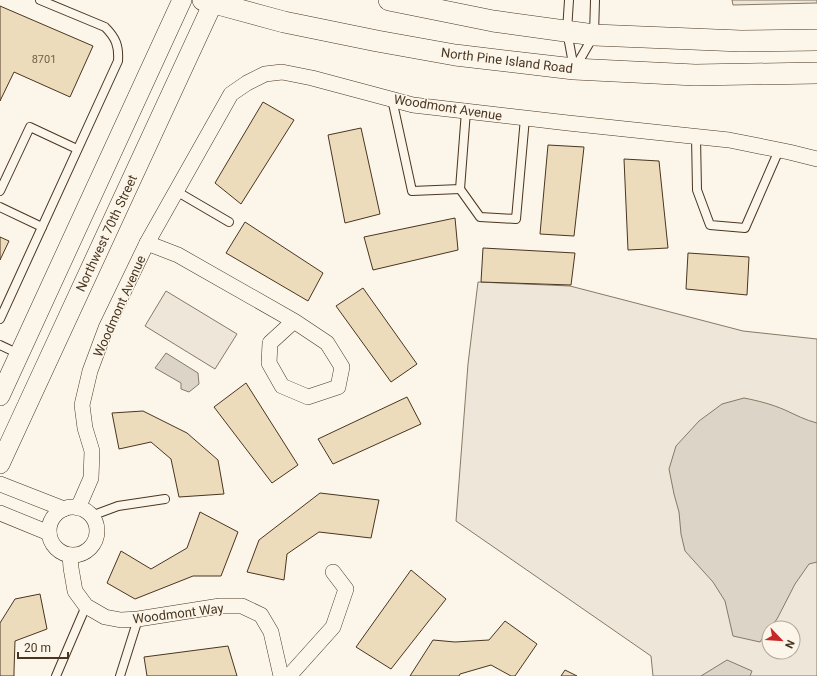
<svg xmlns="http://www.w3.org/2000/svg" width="817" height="676" font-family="Roboto,sans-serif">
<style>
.green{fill:#ede6d9;stroke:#887966;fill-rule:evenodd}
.water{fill:#dcd4c6;stroke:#887966}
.building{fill:#ecdcbc;stroke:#4a3520}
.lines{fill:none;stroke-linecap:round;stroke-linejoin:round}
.service-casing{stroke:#4a3520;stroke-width:10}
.minor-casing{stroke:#4a3520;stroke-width:16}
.tertiary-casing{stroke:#4a3520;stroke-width:20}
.secondary-casing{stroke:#4a3520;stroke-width:22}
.service{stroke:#fbf6e9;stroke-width:8}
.minor{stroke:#fbf6e9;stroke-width:15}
.tertiary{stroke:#fbf6e9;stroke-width:19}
.secondary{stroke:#fbf6e9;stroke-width:21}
.labels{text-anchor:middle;stroke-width:3;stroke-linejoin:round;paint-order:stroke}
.number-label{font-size:11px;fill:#725f47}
.street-label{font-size:13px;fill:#4a3520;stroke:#fbf6e9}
</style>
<rect width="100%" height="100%" fill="#fbf6e9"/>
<!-- green -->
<g class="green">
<polygon points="732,0 817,0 817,3 733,5"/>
<path d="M 478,282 L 570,286 L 628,301 L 743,331 L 817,339 L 817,676 L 653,676 L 651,656 L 456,521 L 468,364 ZM 769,628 L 793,628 L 793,652 L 769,652 Z"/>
<polygon points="166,291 237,334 215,369 145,326"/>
</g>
<!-- water -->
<g class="water">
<polygon points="166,353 198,373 199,384 189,392 181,389 181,383 155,368"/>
<path d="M 744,398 C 759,401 771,404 785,410 C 796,415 805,420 817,423 L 817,562 L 809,564 L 795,584 L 777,619 L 770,628 L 769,628 L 769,629 L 760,642 L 733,636 L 725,601 L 713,582 L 685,551 L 681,534 L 679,512 L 674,494 L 669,469 L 676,446 L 699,421 L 722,404 Z"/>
<polygon points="727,660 752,671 750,676 701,676"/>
</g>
<!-- building -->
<g class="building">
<polygon points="0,6 93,46 70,97 14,72 0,101"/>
<polygon points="263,102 294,120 241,204 215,183"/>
<polygon points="361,128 380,214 345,223 328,135"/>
<polygon points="548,145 584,147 574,236 540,234"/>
<polygon points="624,159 659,161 668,248 628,250"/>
<polygon points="455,218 458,250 373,270 364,237"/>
<polygon points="245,222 323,273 308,301 226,253"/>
<polygon points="0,237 9,241 0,260"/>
<polygon points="483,248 575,253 571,285 481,282"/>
<polygon points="688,253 749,257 747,295 686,289"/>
<polygon points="363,288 417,364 391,382 336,306"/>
<polygon points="246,383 298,465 272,483 214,407"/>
<polygon points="407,397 421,424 333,464 318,439"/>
<polygon points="143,411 187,433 218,460 224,494 179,497 171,459 151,442 119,449 112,413"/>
<polygon points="320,493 379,500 371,538 319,532 287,554 284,580 247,572 259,540"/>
<polygon points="200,512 238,532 221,576 193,576 135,599 107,583 121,551 151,569 187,548"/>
<polygon points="411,570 446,599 391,669 356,647"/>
<polygon points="40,594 47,629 15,641 14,671 14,676 0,676 0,623 15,599"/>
<polygon points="505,621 537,644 515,676 511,676 491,665 460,674 459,676 410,676 433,640 455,642 489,640"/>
<polygon points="228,646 237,676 147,676 144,657"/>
<polygon points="565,670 577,676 561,676"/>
</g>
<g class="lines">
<!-- service casing -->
<g class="service-casing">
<g id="service">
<polyline points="569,0 567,31 574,69"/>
<polyline points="575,68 594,35 595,0"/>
<polyline points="392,99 412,191 460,189 466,111"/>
<polyline points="696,137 697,190 710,225 745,228 779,150"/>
<polyline points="460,189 480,217 516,219 525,118"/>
<polyline points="0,191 30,127 77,149"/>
<polyline points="176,191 229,222"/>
<polyline points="0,207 42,227"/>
<path d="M 0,319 L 118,61 C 119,46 116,38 105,27 L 40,0"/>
<polyline points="0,345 19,354"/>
<polyline points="91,516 118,506 165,499"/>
<polyline points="56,676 86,606"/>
<polyline points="120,676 138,619"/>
</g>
</g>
<!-- minor casing -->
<g class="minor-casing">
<g id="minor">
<polyline points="147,243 178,255 294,321 327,343 342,367 338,387 308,397 282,386 269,363 270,343 294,321"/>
<polyline points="0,484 64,509"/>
<circle cx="73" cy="531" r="24"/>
<polyline points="78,508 91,478 92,451 85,428 82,405 90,371 106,328 147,243 231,94 247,83 265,74 282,72 312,78 413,105 568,123 729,140 789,152 817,159"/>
<polyline points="0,513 49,533"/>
<polyline points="70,555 71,568 75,591 86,606 105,617 121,620 138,619 220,606 242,606 261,615 271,632 281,676"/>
<polyline points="289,676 333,627 346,589 333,572"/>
</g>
</g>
<!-- tertiary casing -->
<g class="tertiary-casing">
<g id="tertiary">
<polyline points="0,396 182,0"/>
<polyline points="0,464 213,3"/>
</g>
</g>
<!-- secondary casing -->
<g class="secondary-casing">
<g id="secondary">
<polyline points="203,0 284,22 377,41 455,55 574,69 695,75 817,73"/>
<polyline points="389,0 493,21 594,35 741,41 817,40"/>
</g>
</g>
<!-- service -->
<use href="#service" class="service"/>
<!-- minor -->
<use href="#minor" class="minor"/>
<!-- tertiary -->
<use href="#tertiary" class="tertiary"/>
<!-- secondary -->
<use href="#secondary" class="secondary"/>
</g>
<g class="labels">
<!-- number labels -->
<g class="number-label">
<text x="44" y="63">8701</text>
</g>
<!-- street labels -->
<g class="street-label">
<text transform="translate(507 60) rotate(7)" y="5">North Pine Island Road</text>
<text transform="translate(448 107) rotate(9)" y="5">Woodmont Avenue</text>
<text transform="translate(106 233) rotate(-65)" y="5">Northwest 70th Street</text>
<text transform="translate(119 306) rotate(-66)" y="5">Woodmont Avenue</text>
<text transform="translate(178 613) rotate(-7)" y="5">Woodmont Way</text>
</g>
</g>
<!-- north arrow -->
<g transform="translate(781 640) rotate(115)"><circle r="19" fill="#fbf6e9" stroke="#b4a999"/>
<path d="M0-3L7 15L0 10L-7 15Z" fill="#c62828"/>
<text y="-6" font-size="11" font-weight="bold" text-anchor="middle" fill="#4a3520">N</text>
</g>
<!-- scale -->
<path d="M18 652v6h50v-6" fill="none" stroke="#4a3520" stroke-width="2"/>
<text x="24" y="652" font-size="12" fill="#4a3520" stroke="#fbf6e9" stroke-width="3" paint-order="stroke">20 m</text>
</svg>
